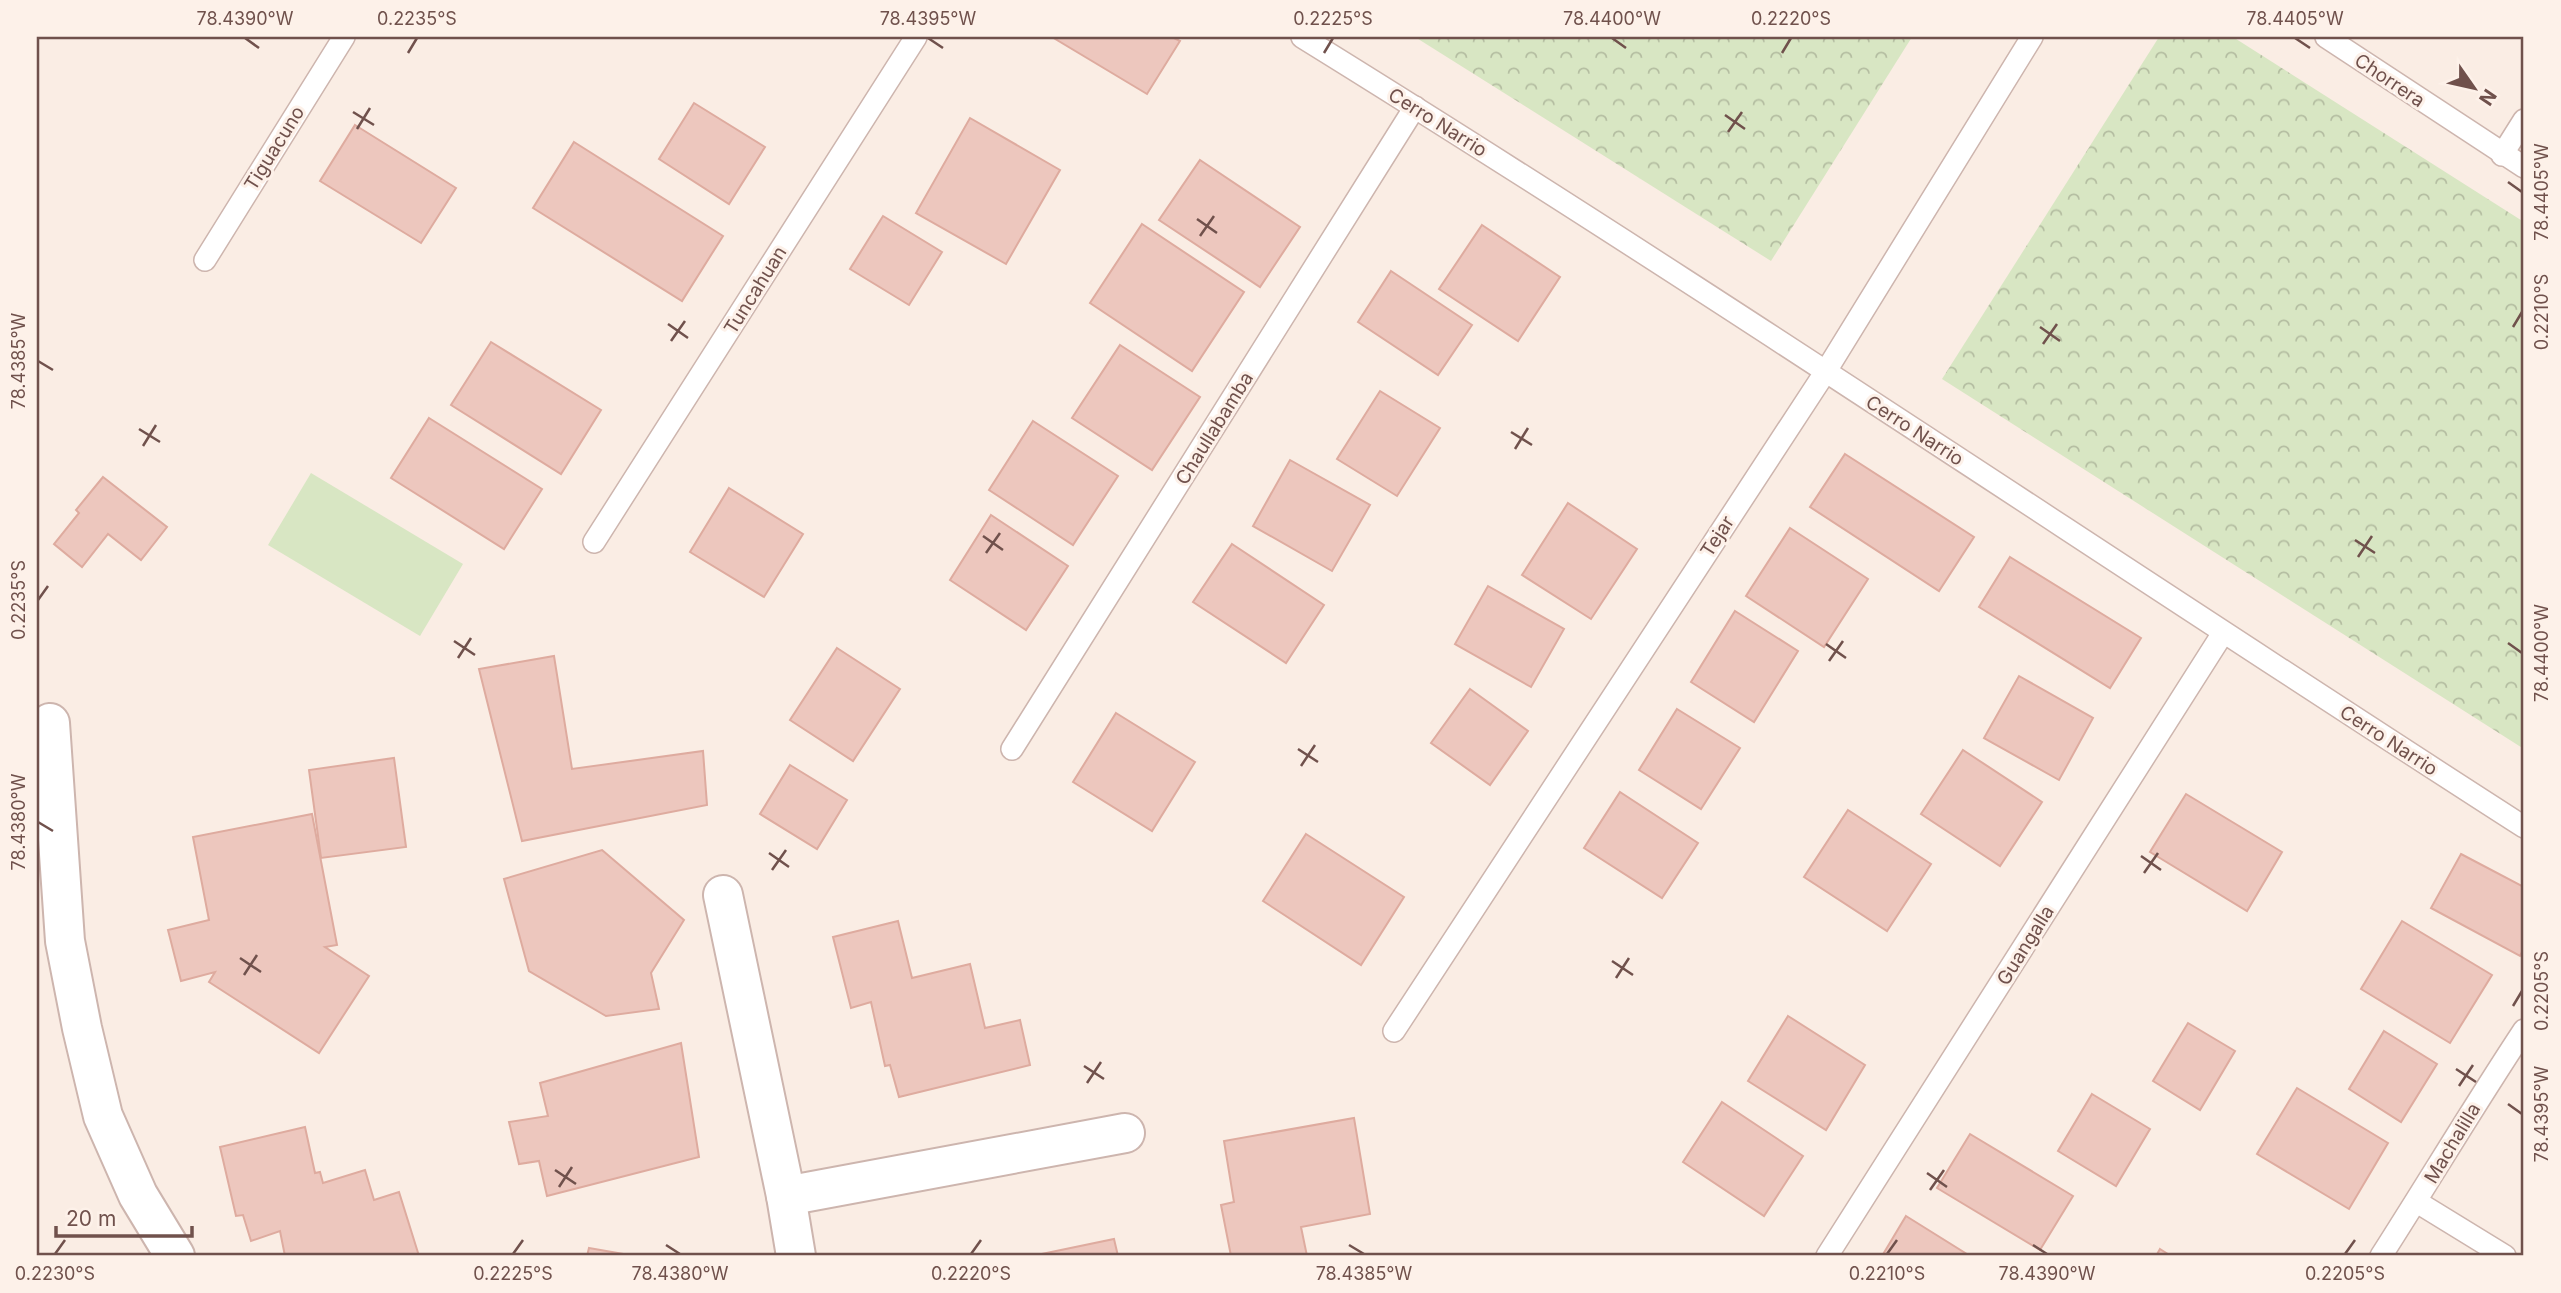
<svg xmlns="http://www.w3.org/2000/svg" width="2561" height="1293" font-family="Inter,sans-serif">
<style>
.grass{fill:#d8e6c3}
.forest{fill:url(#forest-crowns)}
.building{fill:#edc7be;stroke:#deab9f;stroke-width:2}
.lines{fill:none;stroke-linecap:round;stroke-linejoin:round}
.lane-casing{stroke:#cdb5ae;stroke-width:24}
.street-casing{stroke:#cdb5ae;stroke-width:42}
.lane{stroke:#fff;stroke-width:21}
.street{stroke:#fff;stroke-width:38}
.ticks{fill:none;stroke:#70514c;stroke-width:2.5}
.labels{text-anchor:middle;stroke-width:6;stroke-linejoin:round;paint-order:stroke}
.street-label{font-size:19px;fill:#70514c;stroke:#fdf1e9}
.neatline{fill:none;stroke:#70514c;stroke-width:2.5}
.ticks-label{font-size:18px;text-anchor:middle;fill:#70514c}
</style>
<defs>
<pattern id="forest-crowns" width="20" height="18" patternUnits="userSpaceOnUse" patternTransform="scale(1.75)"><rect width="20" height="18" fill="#d8e6c3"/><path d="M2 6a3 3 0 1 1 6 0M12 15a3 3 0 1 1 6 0" fill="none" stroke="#b4bda1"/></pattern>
</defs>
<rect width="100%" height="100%" fill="#faede4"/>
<!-- grass -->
<polygon class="grass" points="311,473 463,564 420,636 268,545"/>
<!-- forest -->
<g class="forest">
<polygon points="1415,37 1912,37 1771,261"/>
<polygon points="2159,37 2233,37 2524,222 2524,749 1942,379"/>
</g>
<!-- building -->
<g class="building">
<polygon points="1052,37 1172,37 1180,41 1147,94"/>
<polygon points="694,103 765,147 729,204 659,159"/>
<polygon points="970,118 1060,170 1006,264 916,213"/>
<polygon points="355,125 456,188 421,243 320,181"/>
<polygon points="574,142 723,236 682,301 533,208"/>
<polygon points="1200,160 1300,227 1260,287 1159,220"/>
<polygon points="883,216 942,252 909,305 850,269"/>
<polygon points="1142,224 1244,292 1192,371 1090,303"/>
<polygon points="1482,225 1560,277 1518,341 1439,289"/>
<polygon points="1391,271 1472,325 1438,375 1358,322"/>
<polygon points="491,342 601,410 561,474 451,405"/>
<polygon points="1120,345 1200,397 1152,470 1072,418"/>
<polygon points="1380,391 1440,428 1397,496 1337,459"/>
<polygon points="429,418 542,489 504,549 391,478"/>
<polygon points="1033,421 1118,476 1073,545 989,490"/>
<polygon points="1845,454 1974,537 1939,591 1810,507"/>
<polygon points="1290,460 1370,505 1332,571 1253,526"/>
<polygon points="103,477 167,527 141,560 108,534 82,567 54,544 79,513 76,510"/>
<polygon points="729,488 803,534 764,597 690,552"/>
<polygon points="1568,503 1637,549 1591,619 1522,575"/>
<polygon points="991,515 1068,566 1026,630 950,580"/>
<polygon points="1790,528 1868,579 1824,647 1746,596"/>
<polygon points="1232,544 1324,605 1286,663 1193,602"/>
<polygon points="2010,557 2141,638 2110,688 1979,607"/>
<polygon points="1488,586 1564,629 1531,687 1455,644"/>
<polygon points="1735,611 1798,651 1754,722 1691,682"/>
<polygon points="837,648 900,689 853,761 790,720"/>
<polygon points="554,656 572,769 703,751 707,805 522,841 479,669"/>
<polygon points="2019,676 2093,718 2059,780 1984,738"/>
<polygon points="1470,689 1528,731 1490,785 1431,743"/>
<polygon points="1677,709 1740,748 1701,809 1639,770"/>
<polygon points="1116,713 1195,762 1152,831 1073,782"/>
<polygon points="1963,750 2042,802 2000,866 1921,814"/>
<polygon points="394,758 406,847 321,858 309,770"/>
<polygon points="790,765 847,800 817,849 760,814"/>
<polygon points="1620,792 1698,843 1662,898 1584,848"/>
<polygon points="2186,794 2282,852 2247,911 2150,852"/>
<polygon points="1848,810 1931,864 1887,931 1804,877"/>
<polygon points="312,814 337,945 325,947 369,976 319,1053 209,982 215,972 181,981 168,930 209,920 193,837"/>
<polygon points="1306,834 1404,897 1361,965 1263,901"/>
<polygon points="602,850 684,920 651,973 659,1009 606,1016 529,971 504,879"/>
<polygon points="2461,854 2524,887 2524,948 2520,956 2431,908"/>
<polygon points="898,921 912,978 970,964 985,1028 1020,1020 1030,1065 899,1097 890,1065 885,1066 871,1002 851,1008 833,937"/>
<polygon points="2402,921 2492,975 2450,1043 2361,989"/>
<polygon points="1788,1016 1865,1065 1826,1130 1748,1081"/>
<polygon points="2188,1023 2235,1051 2200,1110 2153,1081"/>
<polygon points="2384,1031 2437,1064 2401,1122 2349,1089"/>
<polygon points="681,1043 699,1157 547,1196 539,1161 519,1164 509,1122 548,1116 540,1083"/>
<polygon points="2297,1088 2388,1143 2349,1209 2257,1154"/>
<polygon points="2092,1094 2150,1129 2116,1186 2058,1151"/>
<polygon points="1722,1102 1803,1156 1764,1216 1683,1162"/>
<polygon points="1354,1118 1370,1214 1301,1227 1307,1256 1231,1256 1221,1205 1234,1202 1224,1141"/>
<polygon points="305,1127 315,1173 320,1172 323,1183 365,1170 374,1200 399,1192 419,1256 285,1256 280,1231 251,1241 243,1215 236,1216 220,1147"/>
<polygon points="1970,1134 2073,1196 2040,1250 1937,1188"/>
<polygon points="1906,1216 1970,1256 1882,1256"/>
<polygon points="1114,1239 1118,1256 1032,1256"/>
<polygon points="589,1248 635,1256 587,1256"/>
<polygon points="2160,1249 2171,1256 2156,1256"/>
</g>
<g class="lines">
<!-- lane casing -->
<g class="lane-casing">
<g id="lane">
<path d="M 1302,37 C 1714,292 2116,565 2524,827"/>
<polyline points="2326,37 2524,167"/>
<polyline points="2502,155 2524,120"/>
<polyline points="205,260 344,37"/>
<polyline points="594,542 916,37"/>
<polyline points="1012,749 1415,107"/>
<polyline points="1394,1031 1826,371 2032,37"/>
<polyline points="2417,1202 2505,1256"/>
<polyline points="1827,1256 2223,633"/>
<path d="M 2381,1256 C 2429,1181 2475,1104 2524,1030"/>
</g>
</g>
<!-- street casing -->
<g class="street-casing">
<g id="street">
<polyline points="50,723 65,941 82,1028 103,1116 138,1195 175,1256"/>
<polyline points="723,895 786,1196 796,1256"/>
<polyline points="786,1196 1125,1133"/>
</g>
</g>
<!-- lane -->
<use href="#lane" class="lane"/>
<!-- street -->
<use href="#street" class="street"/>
</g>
<!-- ticks -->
<path class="ticks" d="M 245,38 L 259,48M 928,38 L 943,48M 1612,38 L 1626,48M 2295,38 L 2310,48M 408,53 L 417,38M 1324,53 L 1333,38M 1782,53 L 1791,38M 353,112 L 374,125M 1725,115 L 1745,129M 357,129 L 370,108M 1728,132 L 1742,112M 2508,182 L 2522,192M 1197,219 L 1217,233M 1200,236 L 1214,216M 668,324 L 688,338M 2040,327 L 2060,341M 2513,327 L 2522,312M 671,341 L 685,321M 2043,344 L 2057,324M 38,361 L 53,370M 139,429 L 160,442M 1511,432 L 1532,445M 143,446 L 156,425M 1515,449 L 1528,428M 983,536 L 1003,550M 2355,540 L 2375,553M 986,553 L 1000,533M 2358,557 L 2372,536M 38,600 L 48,586M 454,641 L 475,655M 2508,643 L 2522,653M 1826,644 L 1846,658M 458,658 L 471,638M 1829,661 L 1843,641M 1298,749 L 1318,762M 1301,766 L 1315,745M 38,822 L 53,831M 769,853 L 789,867M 2141,856 L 2161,870M 772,870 L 786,850M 2144,873 L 2158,853M 240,958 L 261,972M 1612,961 L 1633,975M 244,975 L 257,955M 1616,978 L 1629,958M 2513,1006 L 2522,991M 1084,1066 L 1104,1079M 2456,1069 L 2476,1082M 1087,1083 L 1101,1062M 2459,1086 L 2473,1065M 2508,1104 L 2522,1114M 555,1170 L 576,1184M 1927,1173 L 1947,1187M 559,1187 L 572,1167M 1930,1190 L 1944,1170M 666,1245 L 680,1254M 1349,1245 L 1364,1254M 2033,1245 L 2047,1254M 55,1254 L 65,1240M 513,1254 L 523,1240M 971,1254 L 981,1240M 1887,1254 L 1897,1240M 2345,1254 L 2355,1240"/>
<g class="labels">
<!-- street labels -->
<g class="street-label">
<text transform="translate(2390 80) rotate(34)" y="7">Chorrera</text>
<text transform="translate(1438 122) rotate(32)" y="7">Cerro Narrio</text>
<text transform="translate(274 148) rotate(-58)" y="7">Tiguacuno</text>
<text transform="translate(755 290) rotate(-58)" y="7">Tuncahuan</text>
<text transform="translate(1214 428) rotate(-58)" y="7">Chaullabamba</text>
<text transform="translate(1915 430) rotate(33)" y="7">Cerro Narrio</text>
<text transform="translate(1717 536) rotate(-57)" y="7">Tejar</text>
<text transform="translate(2389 740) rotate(33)" y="7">Cerro Narrio</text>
<text transform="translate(2025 945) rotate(-58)" y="7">Guangalla</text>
<text transform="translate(2452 1143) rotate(-59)" y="7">Machalilla</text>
</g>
</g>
<!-- border -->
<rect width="2561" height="1293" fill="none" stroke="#fdf1e9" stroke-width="77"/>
<!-- north arrow -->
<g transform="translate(2474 88) rotate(124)" stroke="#fdf1e9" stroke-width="5" paint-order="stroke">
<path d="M0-5L12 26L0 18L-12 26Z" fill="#70514c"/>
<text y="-10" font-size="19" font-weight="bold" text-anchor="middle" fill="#70514c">N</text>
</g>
<!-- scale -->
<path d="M56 1226v10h136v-10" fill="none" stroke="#70514c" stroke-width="3.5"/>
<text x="66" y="1226" font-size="21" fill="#70514c" stroke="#fdf1e9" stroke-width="5" paint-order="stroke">20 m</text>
<rect x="38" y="38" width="2484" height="1216" class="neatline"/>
<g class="ticks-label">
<text x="245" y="25">78.4390°W</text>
<text x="417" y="25">0.2235°S</text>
<text x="928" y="25">78.4395°W</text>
<text x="1333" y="25">0.2225°S</text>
<text x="1612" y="25">78.4400°W</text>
<text x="1791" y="25">0.2220°S</text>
<text x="2295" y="25">78.4405°W</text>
<text transform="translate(2542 192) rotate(-90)" y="6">78.4405°W</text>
<text transform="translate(2542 312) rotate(-90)" y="6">0.2210°S</text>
<text transform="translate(19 361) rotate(-90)" y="6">78.4385°W</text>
<text transform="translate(19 600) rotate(-90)" y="6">0.2235°S</text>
<text transform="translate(2542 653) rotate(-90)" y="6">78.4400°W</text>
<text transform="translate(19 822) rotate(-90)" y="6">78.4380°W</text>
<text transform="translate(2542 991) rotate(-90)" y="6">0.2205°S</text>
<text transform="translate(2542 1114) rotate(-90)" y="6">78.4395°W</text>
<text x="55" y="1280">0.2230°S</text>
<text x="513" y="1280">0.2225°S</text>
<text x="680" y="1280">78.4380°W</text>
<text x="971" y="1280">0.2220°S</text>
<text x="1364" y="1280">78.4385°W</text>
<text x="1887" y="1280">0.2210°S</text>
<text x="2047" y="1280">78.4390°W</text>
<text x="2345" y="1280">0.2205°S</text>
</g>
</svg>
